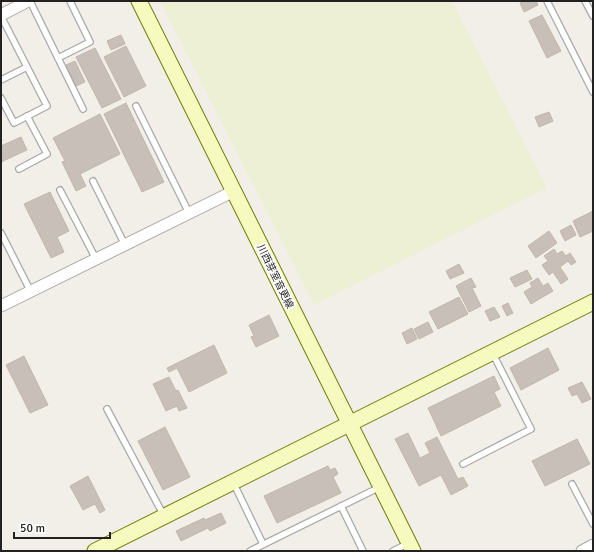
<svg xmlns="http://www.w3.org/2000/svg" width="594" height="552" font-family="Signika,'Noto Sans JP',sans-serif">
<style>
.farmland{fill:#eef0d5}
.building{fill:#c7bfb8;stroke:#c4b6ab}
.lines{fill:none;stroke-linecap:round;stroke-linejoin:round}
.lane-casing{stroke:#a9a9a9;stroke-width:8}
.street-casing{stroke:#a9a9a9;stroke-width:13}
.secondary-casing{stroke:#707d05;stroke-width:17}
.lane{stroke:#fff;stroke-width:5.5}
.street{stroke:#fff;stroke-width:11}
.secondary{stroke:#f7fabf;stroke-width:15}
.labels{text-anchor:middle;stroke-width:4;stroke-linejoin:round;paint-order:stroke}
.street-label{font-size:10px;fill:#222;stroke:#fff}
</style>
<rect width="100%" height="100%" fill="#f2efe9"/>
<!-- farmland -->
<polygon class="farmland" points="160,1 452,1 547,188 314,305"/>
<!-- building -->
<g class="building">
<polygon points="524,1 536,1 538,5 524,12 520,3"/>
<polygon points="542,15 561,51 547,58 529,21"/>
<polygon points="121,35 125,44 111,50 107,41"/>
<polygon points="126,46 146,86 124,97 104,57"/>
<polygon points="95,48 121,99 102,108 76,57"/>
<polygon points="75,61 85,82 76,86 66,65"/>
<polygon points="126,103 164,182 142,192 104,114"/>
<polygon points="549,112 553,121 539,127 535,117"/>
<polygon points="100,114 120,154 80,174 86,186 76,191 62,162 65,161 53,138"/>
<polygon points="21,137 27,150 1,162 1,146"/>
<polygon points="50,192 69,231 57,237 64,252 51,258 24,204"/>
<polygon points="593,211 593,231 580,237 573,221"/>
<polygon points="571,225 576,235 565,241 560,231"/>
<polygon points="549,231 557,243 536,258 528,246"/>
<polygon points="554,249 557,254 562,251 566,256 570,253 576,262 571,265 568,261 560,267 568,279 561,284 553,272 549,275 542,265 548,261 544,256"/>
<polygon points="459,264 464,273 450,279 446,271"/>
<polygon points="527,270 532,279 515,287 510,278"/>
<polygon points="471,278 476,287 472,288 481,306 469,312 456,286"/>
<polygon points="538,278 543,286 548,283 553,291 531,304 524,292 532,287 530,283"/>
<polygon points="459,297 468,314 438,329 429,312"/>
<polygon points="508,303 513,313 507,316 502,306"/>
<polygon points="494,307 500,317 490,321 485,311"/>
<polygon points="269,315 279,336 256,347 251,337 254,336 249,325"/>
<polygon points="428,322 433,332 419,339 414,329"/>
<polygon points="412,328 417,339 407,344 402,333"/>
<polygon points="214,345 227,373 189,392 177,368 169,372 167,368"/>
<polygon points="548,348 559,370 521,390 510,368"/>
<polygon points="24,356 48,405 30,413 6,365"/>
<polygon points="494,376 500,389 494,392 501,406 441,436 428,408"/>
<polygon points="169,377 176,391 178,390 187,408 179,411 177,406 166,411 153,384"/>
<polygon points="582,382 591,399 582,403 577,394 572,396 568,388"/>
<polygon points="165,427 190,477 163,490 138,441"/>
<polygon points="408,433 420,458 430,453 425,443 437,437 458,479 463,477 468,486 451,495 441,475 419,486 395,439"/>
<polygon points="577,439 590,464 545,486 532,461"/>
<polygon points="328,466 330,470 335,468 338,474 333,477 341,493 277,523 264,496"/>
<polygon points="88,476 105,510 100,513 95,504 83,510 70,486"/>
<polygon points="221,513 226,523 210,531 208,528 181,541 176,531 204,518 205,520"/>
</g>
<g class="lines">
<!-- lane casing -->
<g class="lane-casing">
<g id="lane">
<polyline points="30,1 83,109"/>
<polyline points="547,1 593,92"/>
<polyline points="585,1 593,16"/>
<polyline points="1,16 47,106 14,123 1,98"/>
<polyline points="58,58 90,42 70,1"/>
<polyline points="1,80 27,67"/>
<polyline points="136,106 189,213"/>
<polyline points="19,169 47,154 27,116"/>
<polyline points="93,181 125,245"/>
<polyline points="60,190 96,259"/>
<polyline points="1,233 31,292"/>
<polyline points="107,409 164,516"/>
<polyline points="463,464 531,429 493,354"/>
<polyline points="233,482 263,544"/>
<polyline points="572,484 593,524"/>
<polyline points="341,506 363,551"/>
<polyline points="250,551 380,487"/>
<polyline points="393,551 409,543"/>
</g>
</g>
<!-- street casing -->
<g class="street-casing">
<g id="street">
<polyline points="1,15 28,1"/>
<polyline points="1,306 234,191"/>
<polyline points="582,551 593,545"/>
</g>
</g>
<!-- secondary casing -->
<g class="secondary-casing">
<g id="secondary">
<polyline points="139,1 413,551"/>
<polyline points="95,551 593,302"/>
</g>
</g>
<!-- lane -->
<use href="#lane" class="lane"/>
<!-- street -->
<use href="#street" class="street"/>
<!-- secondary -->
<use href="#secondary" class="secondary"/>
</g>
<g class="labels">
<!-- street labels -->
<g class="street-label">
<text transform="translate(276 276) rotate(64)" y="4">川西芽室音更線</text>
</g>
</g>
<!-- border -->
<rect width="594" height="552" fill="none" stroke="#222222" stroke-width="4"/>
<!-- scale -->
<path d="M14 532v6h96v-6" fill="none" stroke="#222222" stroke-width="2"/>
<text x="20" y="532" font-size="12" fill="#222222" stroke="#ffffff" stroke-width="3" paint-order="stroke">50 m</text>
</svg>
